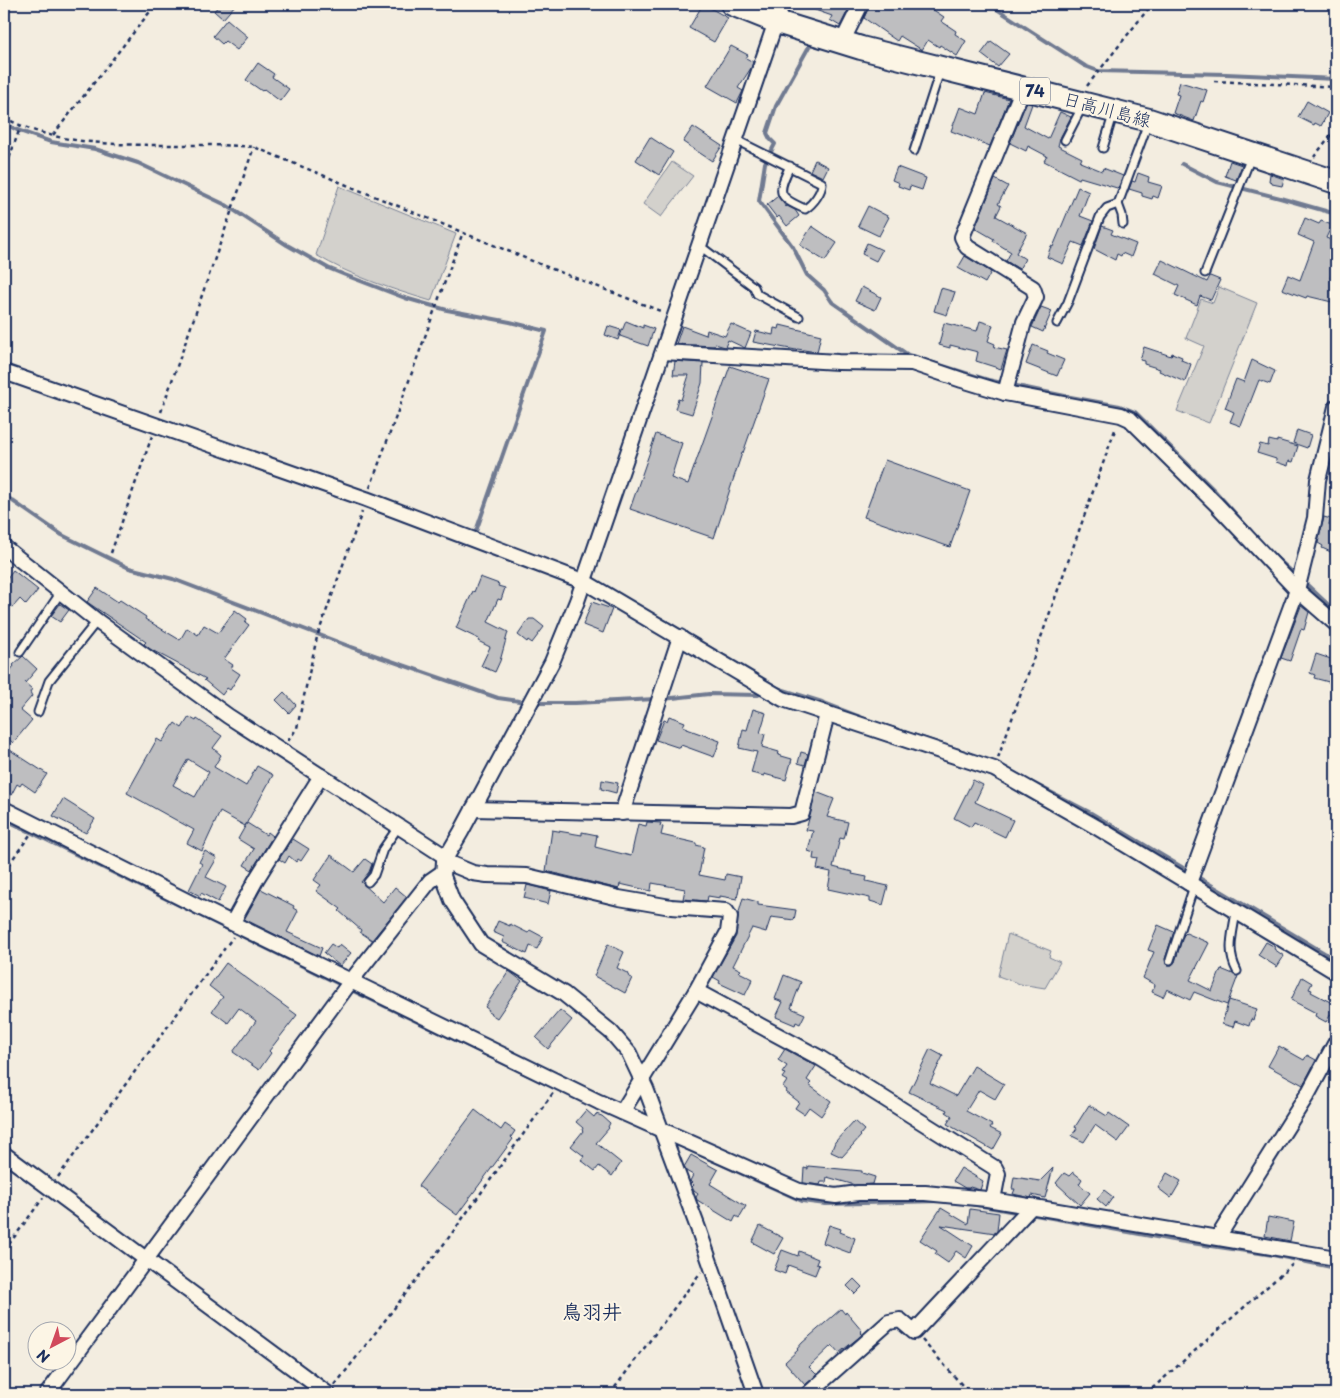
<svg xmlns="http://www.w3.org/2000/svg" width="1340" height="1398" font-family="'Playpen Sans','Klee One',sans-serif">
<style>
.green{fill:#d3d1cc;stroke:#778095}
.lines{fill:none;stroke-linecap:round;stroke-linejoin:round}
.stream{stroke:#707a91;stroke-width:4}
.building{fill:#bebec0;stroke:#1b2f5e;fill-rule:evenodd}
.lane-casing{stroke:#1b2f5e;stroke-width:11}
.street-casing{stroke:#1b2f5e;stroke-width:18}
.primary-casing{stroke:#1b2f5e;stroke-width:26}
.path{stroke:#1b2f5e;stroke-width:2.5;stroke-dasharray:4 4;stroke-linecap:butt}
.lane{stroke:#fcf5e5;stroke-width:7}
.street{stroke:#fcf5e5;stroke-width:14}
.primary{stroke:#fcf5e5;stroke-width:22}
.labels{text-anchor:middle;stroke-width:4;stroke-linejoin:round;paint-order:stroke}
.shield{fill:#fcf5e5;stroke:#5e6a86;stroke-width:1}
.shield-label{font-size:16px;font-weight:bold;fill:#1b2f5e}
.street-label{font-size:18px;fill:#1b2f5e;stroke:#fcf5e5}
.quarter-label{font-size:20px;font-weight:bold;fill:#1b2f5e;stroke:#fcf5e5}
</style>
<rect width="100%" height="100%" fill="#f3ede0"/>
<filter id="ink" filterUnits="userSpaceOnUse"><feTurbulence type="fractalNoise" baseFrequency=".02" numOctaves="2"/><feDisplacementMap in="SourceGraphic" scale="10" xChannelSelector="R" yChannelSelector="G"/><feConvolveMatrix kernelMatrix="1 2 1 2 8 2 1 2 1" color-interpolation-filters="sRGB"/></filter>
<g filter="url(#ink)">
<!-- green -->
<g class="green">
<polygon points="672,162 693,176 661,217 643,204"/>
<path d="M 339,186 L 456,234 L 431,301 C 391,289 351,276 316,255 Z"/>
<polygon points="1219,287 1257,303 1209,423 1177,411 1204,346 1186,338 1201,299 1213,303"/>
<polygon points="1008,934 1051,951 1049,957 1060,962 1045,988 1020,984 998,976"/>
</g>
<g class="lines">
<!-- stream -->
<g class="stream">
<polyline points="989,4 1085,66 1098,71 1226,74 1336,79"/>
<polyline points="811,43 776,106 767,133 770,139 775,144 765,163 759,201 793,247 807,275 824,290 832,302 908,355 988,380 1065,396 1120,406 1135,412 1216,492 1251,531"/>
<polyline points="4,123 17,130 51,142 95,149 138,163 226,205 287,245 328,268 345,275 405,298 447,310 510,322 546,331 475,534"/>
<polyline points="1182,164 1217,182 1280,198 1336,214"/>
<polyline points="4,495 62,535 129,568 173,579 351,647 498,698 526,702"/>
<polyline points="1273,555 1298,577"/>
<polyline points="1303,581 1336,612"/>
<polyline points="774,687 822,702 876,723 968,753"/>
<polyline points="663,699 709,694 758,695 765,691"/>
<polyline points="533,703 575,703 656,699"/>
<polyline points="1031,782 1091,813 1190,872"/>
<polyline points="4,819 343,986"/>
<polyline points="1196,876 1336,960"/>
<polyline points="349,989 543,1082"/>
<polyline points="670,1141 802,1201 826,1204 939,1201"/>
<polyline points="971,1204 1021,1213"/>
<polyline points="1030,1214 1178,1241 1273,1255 1336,1268"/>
</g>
</g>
<!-- building -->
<g class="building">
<polygon points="220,4 236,4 223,19 214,11"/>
<polygon points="703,4 728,18 714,42 689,28"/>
<polygon points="801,4 851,4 840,26 830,20 832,16 801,5"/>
<polygon points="870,4 937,4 932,9 944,17 941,21 956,31 955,34 966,41 957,56 940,45 939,47 928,40 922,50 900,36 897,41 864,18"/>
<polygon points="227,19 248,37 237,50 225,41 222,44 213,36"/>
<polygon points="991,41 1009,54 998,67 981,54"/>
<polygon points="731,46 748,55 746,58 753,62 751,68 738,88 743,91 737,103 707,86"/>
<polygon points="258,63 274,74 272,77 289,89 280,101 264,89 262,91 246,80"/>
<polygon points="1180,82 1207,90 1203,102 1201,101 1194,121 1173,113 1179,95 1176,94"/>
<polygon points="985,93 1009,99 990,146 951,131 960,107 978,114"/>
<polygon points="1307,101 1328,113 1321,126 1315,123 1314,125 1298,117"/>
<polygon points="1026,103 1032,104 1024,126 1048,139 1060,112 1071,117 1060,138 1058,146 1082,158 1080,162 1102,171 1103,168 1123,176 1119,186 1117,188 1080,177 1079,179 1044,161 1047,156 1028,146 1026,151 1010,143"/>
<polygon points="693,127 722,146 712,161 683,142"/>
<polygon points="650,137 673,152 659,175 636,160"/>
<polygon points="815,160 828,167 823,177 810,171"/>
<polygon points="1230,161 1242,165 1236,180 1225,176"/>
<polygon points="897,167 926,178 922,190 910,186 909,190 898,186 899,183 892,180"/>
<polygon points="1138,173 1149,177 1148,182 1162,186 1158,198 1153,196 1152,199 1142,196 1142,193 1129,189 1132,181 1135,182"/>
<polygon points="1270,174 1284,179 1282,186 1272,184 1272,182 1269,181"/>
<polygon points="995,179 1008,186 998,204 1001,206 996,216 1027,233 1016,253 1025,259 1019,269 1006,261 1011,252 993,241 994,239 975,228"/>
<polygon points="1078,187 1089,192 1080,216 1093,221 1083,246 1073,242 1063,264 1047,257 1051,246 1053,247"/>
<polygon points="778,196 786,207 787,206 795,210 799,216 787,226 779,216 777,218 767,205"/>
<polygon points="868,206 889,217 879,236 858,226"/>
<polygon points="1305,218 1319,224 1321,221 1332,225 1326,238 1336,242 1336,262 1330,278 1336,280 1336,303 1307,296 1306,298 1282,289 1288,275 1300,280 1314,242 1298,235"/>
<polygon points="812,226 837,243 825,261 800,245"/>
<polygon points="1102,226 1113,230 1111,234 1136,244 1131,257 1122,253 1121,256 1117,254 1115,260 1094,249"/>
<polygon points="867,243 882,250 876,261 862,254"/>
<polygon points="965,256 991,272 985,283 958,268"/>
<polygon points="1162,260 1207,282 1210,276 1220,280 1211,300 1200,296 1197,305 1175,295 1179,286 1155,274"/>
<polygon points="862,287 881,297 875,310 855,301"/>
<polygon points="941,288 955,292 947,315 934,311"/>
<polygon points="1041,307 1052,311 1043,332 1032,327"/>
<polygon points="626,321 643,328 643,325 654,329 648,346 620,336"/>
<polygon points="980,321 993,325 988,341 995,344 994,347 1007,350 1001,369 976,361 978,352 950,345 950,348 939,345 944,323 977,331"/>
<polygon points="731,324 751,333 745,348 728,340 725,347 715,344 714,346 676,344 682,326 706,335 707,330 725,336"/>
<polygon points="780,325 821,335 817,352 797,349 796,350 753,342 756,331 773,335 774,328 779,329"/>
<polygon points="608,326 621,330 618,340 605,335"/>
<polygon points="1033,345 1048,351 1047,353 1064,360 1057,376 1026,364"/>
<polygon points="1144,347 1171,356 1172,353 1182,357 1181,360 1191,364 1185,382 1159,371 1160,369 1144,364 1144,361 1140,360"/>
<polygon points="1252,360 1275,371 1270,384 1259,380 1241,426 1230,422 1234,412 1225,408 1236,379 1244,382"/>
<polygon points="675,361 703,363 702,383 692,414 675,409 678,399 681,400 689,375 673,375"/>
<polygon points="730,366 769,379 743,453 742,453 714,538 630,509 656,434 682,443 671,478 688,484"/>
<polygon points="1297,430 1311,435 1307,448 1293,443"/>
<polygon points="1269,440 1277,442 1277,440 1298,446 1293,462 1289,461 1288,466 1276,462 1276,459 1257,453 1260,444 1268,446"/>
<polygon points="885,460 970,491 950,547 864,517"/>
<polygon points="1324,517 1331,519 1329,525 1336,527 1336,545 1333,553 1322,548 1323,546 1318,543"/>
<polygon points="13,570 38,590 26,605 20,599 13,607 4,600 4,582"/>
<polygon points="480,577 499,584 498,586 505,588 501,600 498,599 488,622 508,632 500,661 495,672 481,666 490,647 478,641 479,639 456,628 473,591 474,592"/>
<polygon points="97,588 118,602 120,600 146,617 145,619 180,640 187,628 198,635 204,625 218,633 235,610 247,619 245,622 249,625 224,659 233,665 231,668 240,674 230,690 227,688 222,695 204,680 206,679 150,649 144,644 146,642 87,602"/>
<polygon points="592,602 612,609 603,633 583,625"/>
<polygon points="60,604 69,610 60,622 51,616"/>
<polygon points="1301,606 1309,612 1304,630 1301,629 1290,661 1281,658"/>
<polygon points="529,619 534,619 544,627 532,643 528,640 527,642 518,635"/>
<polygon points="1316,654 1331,659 1330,662 1336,664 1336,684 1314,678 1315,675 1310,673"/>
<polygon points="23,656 37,669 25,683 32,689 30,692 32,696 20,710 32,720 13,743 4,735 4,678 14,666 13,665"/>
<polygon points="284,692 296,705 289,713 276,700"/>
<polygon points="753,709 766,713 760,733 765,734 762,747 779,752 778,755 792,759 786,780 764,774 764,776 751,773 757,752 739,748 743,729 747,730"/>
<polygon points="669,716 685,722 683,726 688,728 687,729 720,741 714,757 681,745 680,748 656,740 664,720 667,721"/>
<path d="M 189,717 L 196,721 L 197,719 L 222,736 L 213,748 L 221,755 L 214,767 L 246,786 L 257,766 L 273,775 L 245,826 L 220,812 L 202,851 L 187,843 L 194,830 L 127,793 L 157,739 L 162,742 L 175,723 L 182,728 ZM 188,759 L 209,772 L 195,797 L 173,785 Z"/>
<polygon points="10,750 47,774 35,792 22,783 20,786 17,784 8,801 4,800 4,759"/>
<polygon points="801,752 808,754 805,765 798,763"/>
<polygon points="602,780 618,783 616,793 601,789"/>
<polygon points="973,780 983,785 975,802 1013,820 1005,837 974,822 971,827 954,818"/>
<polygon points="816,792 834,799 827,817 848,822 844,839 840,838 833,867 853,872 852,874 867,877 866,881 888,886 883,905 870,901 870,898 828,889 831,872 817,869 819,860 813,859 814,853 808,851 813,831 806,830"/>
<polygon points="63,799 95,819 86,833 53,816"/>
<polygon points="647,822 661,823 660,826 663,827 661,835 696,843 696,845 704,847 699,875 725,880 726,874 741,877 737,899 720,896 720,898 708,896 707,901 683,899 685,889 652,883 651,891 620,884 619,889 546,871 552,830 582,835 582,832 597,835 595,847 631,856 638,824 646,826"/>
<polygon points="247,823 266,835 268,832 273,836 252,870 244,865 254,849 238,839"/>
<polygon points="293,839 309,849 301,861 298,859 296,862 289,856 285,863 279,859"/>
<polygon points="205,851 217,858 206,877 226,887 218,902 201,893 200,896 189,890 202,864 199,862"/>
<polygon points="331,855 354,872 365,859 372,864 369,872 361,882 383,902 395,887 407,897 372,940 360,932 361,930 339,911 341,909 316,891 321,885 314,880"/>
<polygon points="527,885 551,891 548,904 524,898"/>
<polygon points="261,889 294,906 293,908 298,911 287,932 322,948 319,956 244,919"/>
<polygon points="743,898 758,902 758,905 796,910 794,920 771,917 766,932 752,928 733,966 741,970 739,972 753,979 745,995 719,983 720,981 713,977 736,936 738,916"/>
<polygon points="498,921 510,926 510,924 528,933 530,930 543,937 537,949 530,946 527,954 502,942 504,937 493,932"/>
<polygon points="1158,925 1174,932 1165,959 1168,965 1172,965 1175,962 1183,936 1186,933 1209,943 1190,980 1212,991 1221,969 1238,976 1227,1005 1194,992 1190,1000 1167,989 1163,997 1152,992 1155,985 1143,978 1154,952 1148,950"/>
<polygon points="1266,942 1275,947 1274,949 1284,956 1277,967 1258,955"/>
<polygon points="331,944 337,948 340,944 351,953 340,966 324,953"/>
<polygon points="608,944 624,952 617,968 629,974 628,976 632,978 625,993 594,976"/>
<polygon points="226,963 297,1015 269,1051 271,1053 259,1070 233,1052 256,1021 239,1008 228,1023 212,1011 223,997 209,986"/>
<polygon points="509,971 522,981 497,1018 488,1012 489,1010 485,1007"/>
<polygon points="784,975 801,982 791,1008 805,1014 800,1024 796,1022 795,1025 776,1017 783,1002 775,999"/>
<polygon points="1302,977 1312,983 1309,989 1312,990 1311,992 1336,1005 1336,1017 1331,1014 1326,1022 1315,1016 1316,1013 1291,1000"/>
<polygon points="1229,1000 1257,1009 1253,1020 1251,1019 1249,1026 1235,1021 1233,1027 1222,1024"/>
<polygon points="560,1010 572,1020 548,1049 536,1038"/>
<polygon points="1279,1046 1304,1060 1307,1055 1316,1060 1303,1085 1268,1066"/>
<polygon points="785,1049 816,1066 807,1080 811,1083 809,1085 831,1101 821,1116 809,1107 804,1114 795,1108 799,1102 786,1092 787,1090 783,1087 787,1081 782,1078 785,1074 782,1073 787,1066 778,1060"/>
<polygon points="930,1049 943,1056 930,1083 956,1096 974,1066 1004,1084 995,1099 979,1090 966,1111 992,1125 990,1128 1002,1134 993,1150 947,1124 952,1116 946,1112 947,1110 909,1092"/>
<polygon points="1336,1060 1336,1082 1328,1075"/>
<polygon points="1089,1105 1107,1116 1109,1113 1129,1127 1118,1142 1095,1125 1084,1142 1072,1136 1077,1128 1075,1127"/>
<polygon points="475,1110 501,1130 505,1124 515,1131 511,1137 513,1139 457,1215 418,1186"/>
<polygon points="586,1110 594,1117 596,1114 602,1116 610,1123 608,1127 609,1128 596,1143 621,1163 612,1176 599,1166 595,1171 581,1160 584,1156 571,1146 583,1131 582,1130 583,1128 576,1122"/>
<polygon points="854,1121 864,1130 860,1135 861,1136 842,1157 831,1152 835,1142"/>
<polygon points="691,1155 718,1170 710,1184 746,1206 739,1218 736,1216 733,1222 697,1200 696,1197 698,1194 694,1191 692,1187 694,1185 690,1181 693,1175 686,1171 684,1167"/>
<polygon points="808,1166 862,1171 862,1173 875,1177 873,1184 855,1185 827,1177 826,1182 821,1182 820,1185 803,1183 804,1168 808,1169"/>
<polygon points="961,1168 983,1181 980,1190 970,1187 969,1188 965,1188 953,1181"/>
<polygon points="1053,1168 1045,1198 1032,1195 1031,1198 1013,1194 1015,1189 1012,1189 1014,1177 1040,1181"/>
<polygon points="1073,1172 1082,1179 1079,1184 1090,1193 1080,1205 1056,1183 1064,1173 1069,1176"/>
<polygon points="1167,1173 1181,1181 1171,1198 1158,1188"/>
<polygon points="1104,1190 1113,1197 1106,1207 1097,1199"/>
<polygon points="941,1208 968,1224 970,1209 999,1213 997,1231 995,1233 941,1225 973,1246 966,1258 956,1251 948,1263 935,1254 937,1251 920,1240"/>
<polygon points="1268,1217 1294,1222 1290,1241 1265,1236"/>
<polygon points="829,1225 841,1229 840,1232 855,1238 850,1253 823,1243"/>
<polygon points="760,1226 783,1238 774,1254 752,1242"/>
<polygon points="782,1250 798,1256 799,1251 818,1259 816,1264 819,1265 815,1275 788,1265 785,1274 774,1270"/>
<polygon points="854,1279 862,1287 855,1294 847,1286"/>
<polygon points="841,1309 845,1314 846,1312 862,1331 860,1333 862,1335 839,1353 832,1345 809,1367 817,1375 805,1385 785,1362 798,1350 797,1349 802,1343"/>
</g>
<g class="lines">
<!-- lane casing -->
<g class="lane-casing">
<g id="lane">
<path d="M 736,140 L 822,183 C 822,192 813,204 805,209 C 777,197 777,193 790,166"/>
<polyline points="1065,140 1082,107"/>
<polyline points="1103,148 1113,115"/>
<polyline points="914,151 940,71"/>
<polyline points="1118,204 1122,215 1123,224"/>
<polyline points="700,246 754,287 757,294 799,317"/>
<polyline points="1205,273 1251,157"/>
<polyline points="1057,323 1068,302 1100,217 1107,208 1118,204 1148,123"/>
<polyline points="20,652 61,592"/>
<polyline points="38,712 49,681 97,621"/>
<polyline points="368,882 374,875 383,849 399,826"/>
<path d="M 1236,911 C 1233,934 1226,950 1237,971"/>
<polyline points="1170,960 1194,886"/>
</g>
</g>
<!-- street casing -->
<g class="street-casing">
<g id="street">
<polyline points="842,42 861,4"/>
<polyline points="663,352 838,362 912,363 962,380 1005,393 1121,415 1130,419 1216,504 1297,590 1336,624"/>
<polyline points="4,372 366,499 585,582 783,699 994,769 1098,828 1336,972"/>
<polyline points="1005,393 1024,322 1036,297 1033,288 967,247 962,237 1023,88"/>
<polyline points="4,547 97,621 228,716 446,857"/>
<polyline points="4,809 201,908 599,1102 799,1191 836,1196 858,1193 925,1193 987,1199 1336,1258"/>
<polyline points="473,809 791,816 802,813 827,714"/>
<polyline points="622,813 680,637"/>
<polyline points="444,861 473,873 487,875 527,876 619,898 671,907 726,911 730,917 728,932 696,991 622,1112"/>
<polyline points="1189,883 1297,590 1315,518 1318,480 1336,407"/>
<polyline points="233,922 257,878 321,776"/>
<polyline points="696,991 820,1058 995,1168 998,1174 993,1200"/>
<polyline points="4,1154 328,1394"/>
<polyline points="1218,1237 1309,1092 1336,1042"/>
<polyline points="47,1394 351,981 430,881 443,872"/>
<polyline points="756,1394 698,1228 646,1089 629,1053 611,1032 564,994 481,944 452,900 443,876 444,861 461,832 552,662 577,601 782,4"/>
<polyline points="808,1394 889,1322 900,1320 914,1332 1032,1206"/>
</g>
</g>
<!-- primary casing -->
<g class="primary-casing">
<polyline id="primary" points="732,4 777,22 861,48 1149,120 1336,182"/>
</g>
<!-- path -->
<g class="path">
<polyline points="1214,81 1336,87"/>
<polyline points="1087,86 1152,4"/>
<path d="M 4,117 C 73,157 176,140 254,147 L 547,267 L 663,312"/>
<polyline points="53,135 156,4"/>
<polyline points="1314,157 1336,128"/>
<polyline points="4,173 21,125"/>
<polyline points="161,412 254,147"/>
<polyline points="370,488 463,232"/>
<polyline points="111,553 152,436"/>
<polyline points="288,741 297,728 317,637 362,512"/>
<polyline points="998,758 1116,427"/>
<polyline points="4,871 30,835"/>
<polyline points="58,1177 233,937"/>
<polyline points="4,1251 43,1198"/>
<polyline points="922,1340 970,1394"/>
<polyline points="335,1385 447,1240 553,1093"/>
<polyline points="610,1394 701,1272"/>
<polyline points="1146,1394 1293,1264"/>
</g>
<!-- lane -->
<use href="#lane" class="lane"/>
<!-- street -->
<use href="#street" class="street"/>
<!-- primary -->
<use href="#primary" class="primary"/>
</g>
</g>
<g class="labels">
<!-- shield labels -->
<rect class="shield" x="1020" y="77.5" width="30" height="27" rx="4"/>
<g class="shield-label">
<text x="1035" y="97">74</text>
</g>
<!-- street labels -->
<g class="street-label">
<text transform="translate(1107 110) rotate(15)" y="6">日高川島線</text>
</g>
<!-- quarter labels -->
<g class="quarter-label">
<text x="592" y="1319">鳥羽井</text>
</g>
</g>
<!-- margin -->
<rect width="1340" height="1398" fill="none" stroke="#fcf5e5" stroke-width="20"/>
<rect x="10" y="10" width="1320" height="1378" fill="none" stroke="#1b2f5e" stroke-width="2" filter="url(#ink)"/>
<!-- north arrow -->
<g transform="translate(52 1346) rotate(221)"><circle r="24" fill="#fcf5e5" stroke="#a2a6af"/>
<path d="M0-4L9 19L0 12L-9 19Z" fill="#d1495b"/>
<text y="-8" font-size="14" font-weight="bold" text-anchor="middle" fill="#1b2f5e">N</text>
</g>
</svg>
